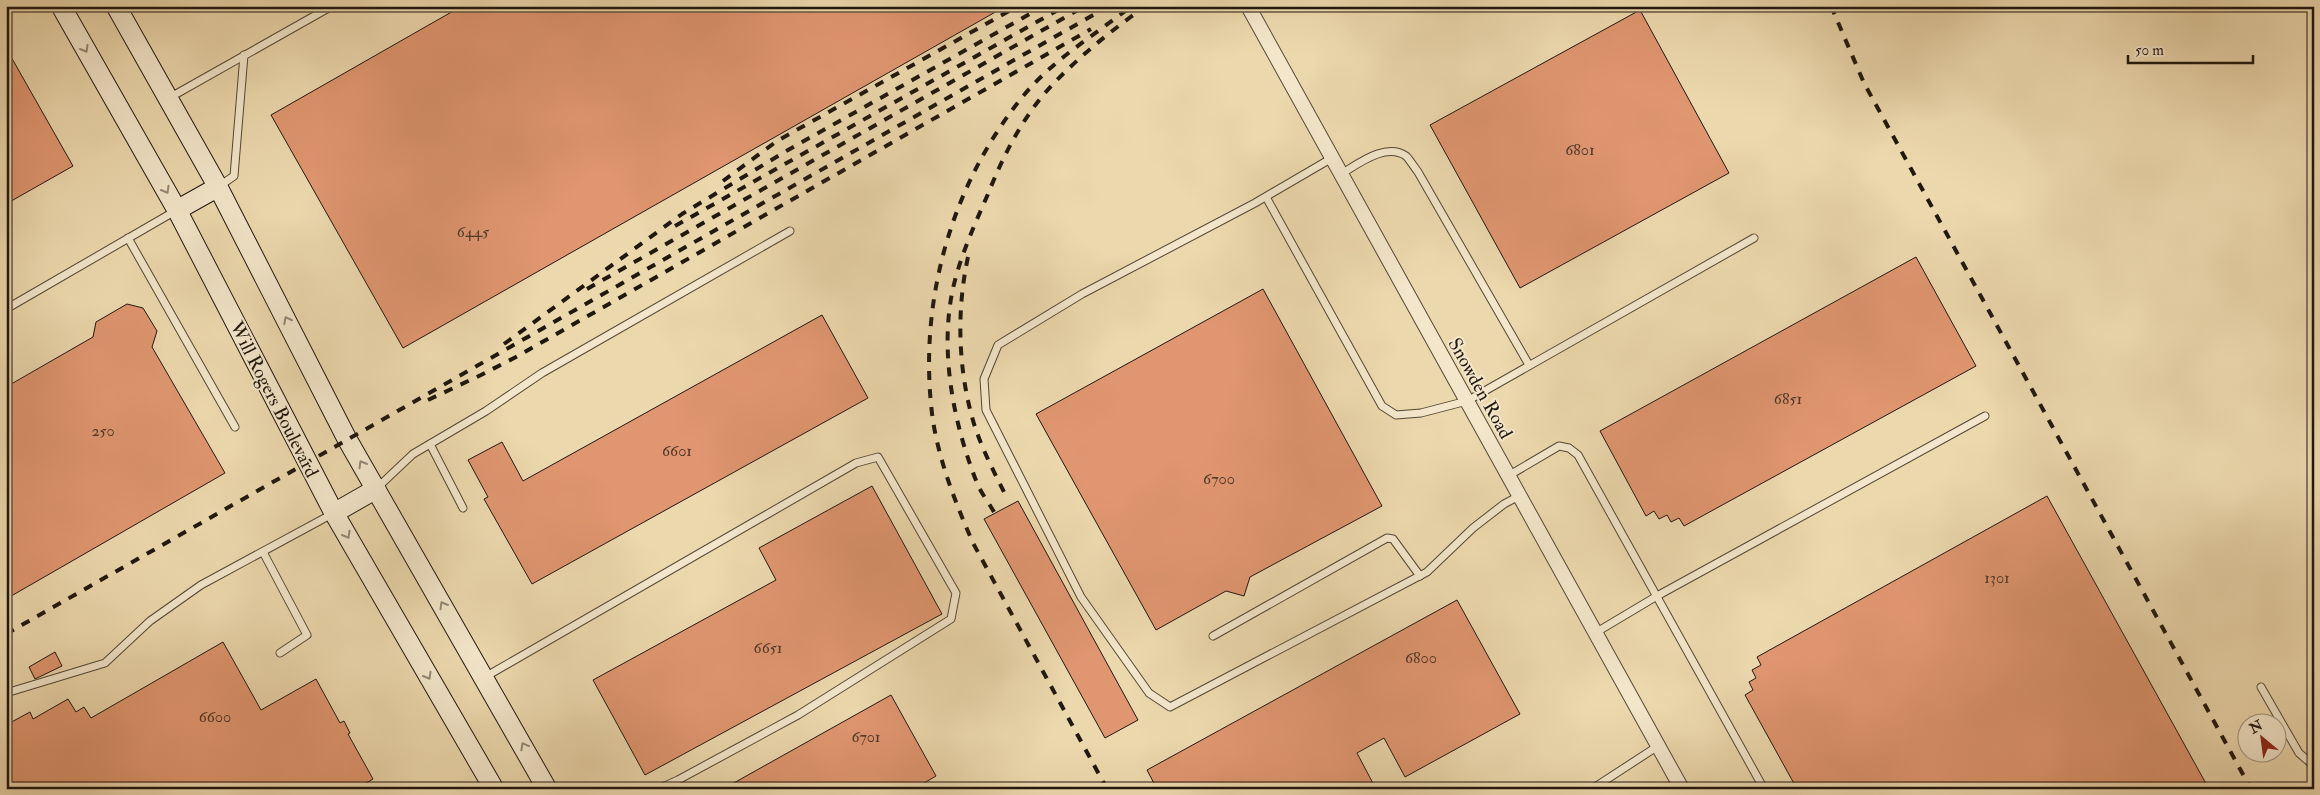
<svg xmlns="http://www.w3.org/2000/svg" width="2320" height="795" font-family="'IM FELL Double Pica',serif">
<style>
.building{fill:#e09670;stroke:#20170f}
.lines{fill:none;stroke-linecap:round;stroke-linejoin:round}
.lane-casing{stroke:#534736;stroke-width:9}
.street-casing{stroke:#534736;stroke-width:16}
.secondary-casing{stroke:#20170f;stroke-width:21}
.lane{stroke:#f3e6ca;stroke-width:7}
.street{stroke:#f3e6ca;stroke-width:14}
.secondary{stroke:#f3e6ca;stroke-width:19}
.rail{stroke:#20170f;stroke-width:4;stroke-dasharray:9 9;stroke-linecap:butt}
.oneway{stroke:#948976}
.labels{text-anchor:middle;stroke-width:4;stroke-linejoin:round;paint-order:stroke}
.number-label{font-size:16px;fill:#503727}
.street-label{font-size:19px;fill:#20170f;stroke:#f3e6ca}
</style>
<rect width="100%" height="100%" fill="#ecd8ad"/>
<filter id="stains"><feTurbulence type="fractalNoise" baseFrequency=".004" numOctaves="4"/><feColorMatrix values="0 0 0 0 .2 0 0 0 0 .09 0 0 0 0 .02 0 0 0 .5 -.17"/></filter>
<radialGradient id="worn" r=".72"><stop offset=".6" stop-color="#630" stop-opacity="0"/><stop offset="1" stop-color="#630" stop-opacity=".3"/></radialGradient>
<!-- building -->
<g class="building">
<polygon points="462,6 1006,6 403,348 271,115"/>
<polygon points="1640,10 1729,173 1520,288 1430,125"/>
<polygon points="6,48 73,166 6,204"/>
<polygon points="1916,257 1976,366 1684,526 1679,518 1671,522 1667,515 1659,519 1654,511 1646,516 1600,431"/>
<polygon points="1263,289 1382,506 1250,577 1244,596 1226,591 1156,630 1036,414"/>
<polygon points="127,304 143,308 157,331 152,347 225,473 6,599 6,387 93,337 96,322"/>
<polygon points="822,315 868,398 532,584 484,499 488,497 468,460 502,442 523,481"/>
<polygon points="872,486 942,614 645,775 593,680 776,580 759,548"/>
<polygon points="2047,496 2209,789 1797,789 1745,695 1753,690 1749,682 1756,678 1752,670 1761,665 1757,657"/>
<polygon points="1018,501 1138,720 1105,738 984,519"/>
<polygon points="1457,600 1520,714 1405,777 1384,738 1357,753 1376,789 1157,789 1147,770"/>
<polygon points="223,642 261,710 316,679 340,723 344,721 350,733 348,734 373,779 356,789 6,789 6,725 30,712 33,719 68,699 76,712 84,707 91,718"/>
<polygon points="55,652 62,666 35,679 29,667"/>
<polygon points="891,695 936,776 914,789 723,789"/>
</g>
<g class="lines">
<!-- lane casing -->
<g class="lane-casing">
<g id="lane">
<polyline points="169,98 332,6"/>
<polyline points="1332,158 1255,203 1082,294 998,345 984,379 986,410 1081,597 1149,693 1170,707 1427,572 1473,528 1504,504 1519,496"/>
<path d="M 1341,174 C 1358,164 1386,142 1406,156 C 1410,160 1414,167 1418,172 L 1529,365"/>
<polyline points="218,187 234,176 244,55"/>
<polyline points="1266,197 1382,406 1396,415 1421,413 1467,401 1754,238"/>
<polyline points="128,238 235,427"/>
<polyline points="6,309 177,210"/>
<polyline points="430,444 463,508"/>
<polyline points="1508,476 1559,446 1569,448 1578,455 1764,789"/>
<polyline points="377,488 413,454 486,411 542,373 790,231"/>
<polyline points="263,552 307,635 280,653"/>
<polyline points="1595,633 1657,596 1985,416"/>
<polyline points="1213,636 1387,538 1393,539 1420,576"/>
<polyline points="485,677 856,463 878,457 956,593 951,619 798,715 678,780 658,789"/>
<polyline points="2261,687 2299,753 2314,766"/>
<polyline points="6,693 105,663 150,621 201,585 334,513"/>
<polyline points="1592,789 1658,746"/>
</g>
</g>
<!-- street casing -->
<g class="street-casing">
<polyline id="street" points="1248,6 1682,789"/>
</g>
<!-- secondary casing -->
<g class="secondary-casing">
<g id="secondary">
<polyline points="61,6 177,210 334,513 494,789"/>
<polyline points="116,6 218,187 347,439 547,789"/>
<polyline points="177,210 218,187"/>
<polyline points="334,513 376,489"/>
</g>
</g>
<!-- lane -->
<use href="#lane" class="lane"/>
<!-- street -->
<use href="#street" class="street"/>
<!-- secondary -->
<use href="#secondary" class="secondary"/>
<!-- rail -->
<g class="rail">
<polyline points="1831,6 1864,83 2251,789"/>
<polyline points="723,181 777,141 1018,6"/>
<polyline points="675,226 1065,6"/>
<path d="M 968,257 C 956,312 958,373 975,427 C 983,451 995,474 1006,496"/>
<polyline points="587,289 1085,6"/>
<polyline points="504,344 682,214 788,150 1044,6"/>
<polyline points="428,400 481,375 516,357 1091,29"/>
<path d="M 994,512 C 989,503 981,493 977,483 C 954,425 940,355 952,293 C 959,259 974,226 988,194 C 1004,154 1023,116 1053,84 C 1081,55 1113,29 1146,6"/>
<polyline points="6,634 1109,6"/>
<path d="M 1107,789 L 973,543 C 956,504 940,464 933,421 C 917,306 950,185 1024,95 C 1053,60 1093,36 1129,8"/>
</g>
</g>
<!-- one-way arrows -->
<defs><path id="oneway-chevron" d="M-2-3.5L2.5 0L-2 3.5" fill="none" stroke-width="1.6" stroke-linecap="round" stroke-linejoin="round" transform="scale(1.25)"/></defs>
<g class="oneway">
<use href="#oneway-chevron" transform="translate(85 49) rotate(60)"/>
<use href="#oneway-chevron" transform="translate(166 190) rotate(60)"/>
<use href="#oneway-chevron" transform="translate(287 320) rotate(-117)"/>
<use href="#oneway-chevron" transform="translate(362 464) rotate(-120)"/>
<use href="#oneway-chevron" transform="translate(347 535) rotate(60)"/>
<use href="#oneway-chevron" transform="translate(443 605) rotate(-120)"/>
<use href="#oneway-chevron" transform="translate(428 676) rotate(60)"/>
<use href="#oneway-chevron" transform="translate(524 746) rotate(-119)"/>
</g>
<g class="labels">
<!-- number labels -->
<g class="number-label">
<text x="1580" y="155">6801</text>
<text x="473" y="237">6445</text>
<text x="1788" y="404">6851</text>
<text x="103" y="436">250</text>
<text x="677" y="456">6601</text>
<text x="1219" y="484">6700</text>
<text x="1997" y="583">1301</text>
<text x="768" y="653">6651</text>
<text x="1421" y="663">6800</text>
<text x="215" y="722">6600</text>
<text x="866" y="742">6701</text>
</g>
<!-- street labels -->
<g class="street-label">
<text transform="translate(1481 388) rotate(61)" y="7">Snowden Road</text>
<text transform="translate(275 399) rotate(63)" y="7">Will Rogers Boulevard</text>
</g>
</g>
<!-- margin -->
<rect width="2320" height="795" fill="none" stroke="#ecd8ad" stroke-width="25"/>
<rect x="8" y="8" width="2305" height="780" fill="none" stroke="#20170f" stroke-width="2.5"/>
<rect x="12" y="12" width="2295" height="770" fill="none" stroke="#20170f"/>
<!-- north arrow -->
<g transform="translate(2262 738) rotate(331)"><circle r="24" fill="#f3e6ca" stroke="#9f937f"/>
<path d="M0-4L9 19L0 12L-9 19Z" fill="#8f2418"/>
<text y="-8" font-size="14" font-weight="bold" text-anchor="middle" fill="#20170f">N</text>
</g>
<!-- scale -->
<path d="M2128 55v8h125v-8" fill="none" stroke="#20170f" stroke-width="2.5"/>
<text x="2135" y="55" font-size="15" fill="#20170f" stroke="#f3e6ca" stroke-width="4" paint-order="stroke">50 m</text>
<rect width="100%" height="100%" filter="url(#stains)"/>
<rect width="100%" height="100%" fill="url(#worn)"/>
</svg>
